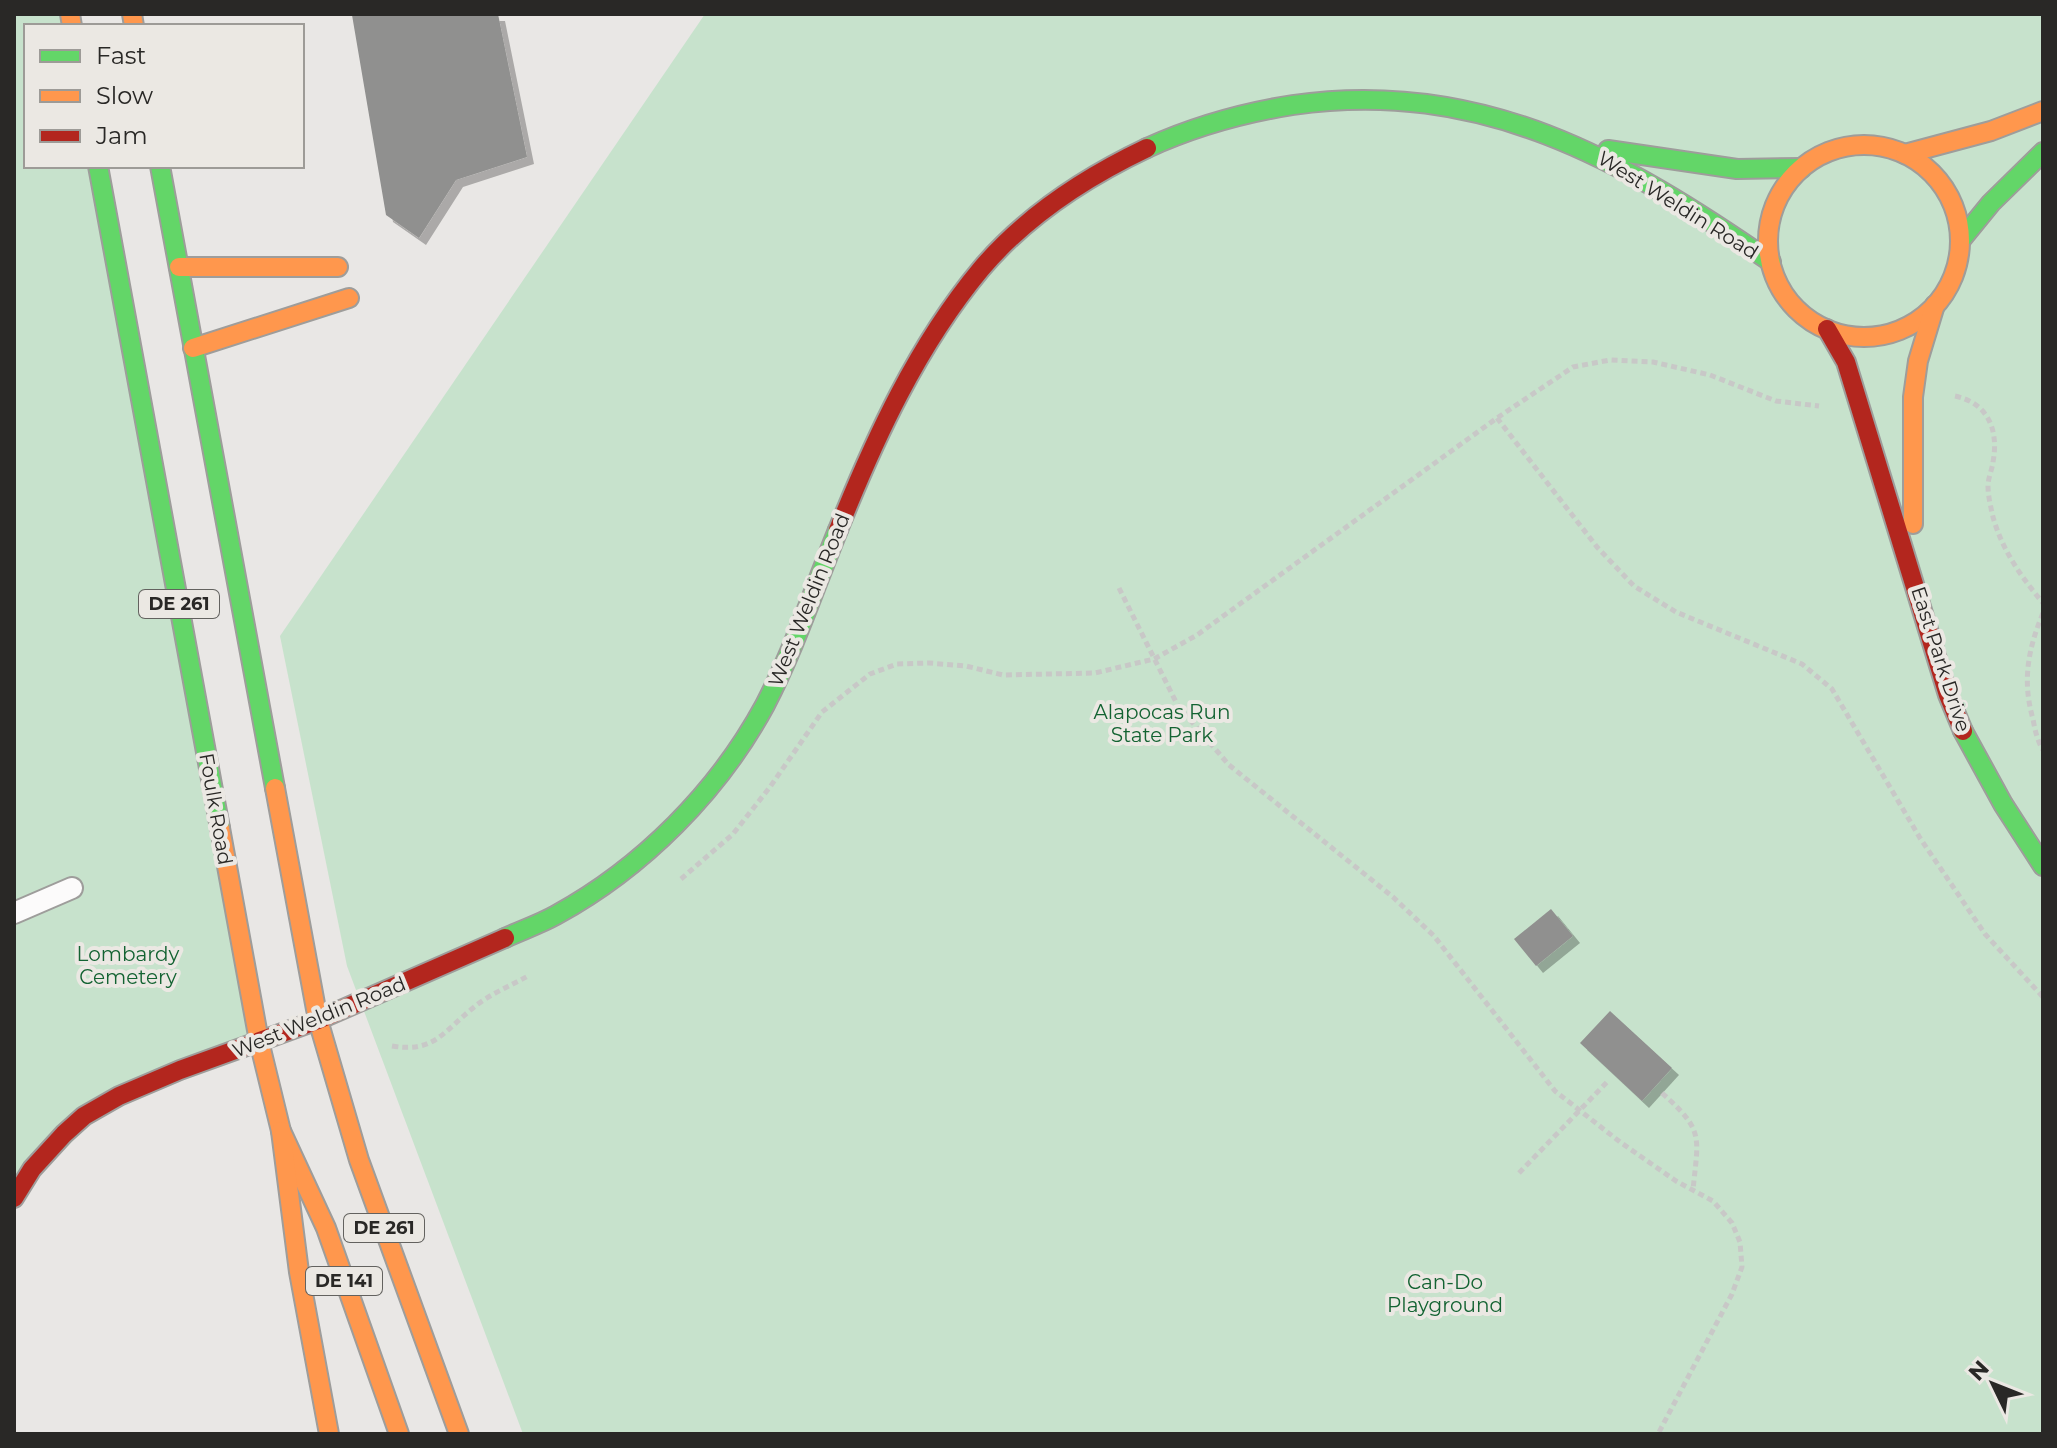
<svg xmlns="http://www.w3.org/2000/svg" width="2057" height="1448" font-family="Montserrat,sans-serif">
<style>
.green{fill:#c7e2cc}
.building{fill:#90908f;filter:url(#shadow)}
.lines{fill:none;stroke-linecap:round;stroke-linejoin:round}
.lane-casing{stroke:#9e9d9b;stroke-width:24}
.fast-casing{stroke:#9e9d9b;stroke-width:22}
.slow-casing{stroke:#9e9d9b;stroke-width:22}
.jam-casing{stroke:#9e9d9b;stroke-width:22}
.path{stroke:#c8c8c7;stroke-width:5;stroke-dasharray:6 4;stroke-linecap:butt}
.lane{stroke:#fcfbfb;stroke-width:20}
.fast{stroke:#63d668;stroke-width:18}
.slow{stroke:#ff974d;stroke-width:18}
.jam{stroke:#b3261e;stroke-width:18}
.labels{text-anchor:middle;stroke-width:8;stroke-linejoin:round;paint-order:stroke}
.shield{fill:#ebe8e3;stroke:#63625f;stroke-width:2}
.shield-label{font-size:18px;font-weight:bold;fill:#292826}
.street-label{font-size:20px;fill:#292826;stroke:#ebe8e3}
.park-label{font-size:20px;fill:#136332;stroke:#ebe8e3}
</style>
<defs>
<filter id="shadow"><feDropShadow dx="7" dy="7" stdDeviation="0" flood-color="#0004"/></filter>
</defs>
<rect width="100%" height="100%" fill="#e9e7e5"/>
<!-- green -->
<g class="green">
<polygon points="14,14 70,14 72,26 26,26 26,166 98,166 259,1041 119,1096 14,1198"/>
<polygon points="705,14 2043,14 2043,1434 523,1434 347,966 280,636"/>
</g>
<!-- building -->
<g class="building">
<polygon points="360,14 498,14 527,157 456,180 419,238 386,215 352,15"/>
<polygon points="1551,909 1573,936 1536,966 1514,939"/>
<polygon points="1610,1011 1672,1068 1642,1101 1580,1043"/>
</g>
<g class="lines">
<!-- lane casing -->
<g class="lane-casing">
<polyline id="lane" points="14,913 72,888"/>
</g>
<!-- fast casing -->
<g class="fast-casing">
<g id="fast">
<path d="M 1147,148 C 1193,127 1242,113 1293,105 C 1481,78 1622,159 1771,262"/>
<polyline points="1608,150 1737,169 1802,168"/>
<polyline points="98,166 220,828"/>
<polyline points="160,166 275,788"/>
<polyline points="1960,241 1991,203 2043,152"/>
<polyline points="1963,731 2003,804 2043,866"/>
<path d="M 505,938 C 522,930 540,924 556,915 C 642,868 718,792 765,705 C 794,649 814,589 838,530"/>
</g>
</g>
<!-- slow casing -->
<g class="slow-casing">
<g id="slow">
<polyline points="70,14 72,26"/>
<polyline points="132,14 134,26"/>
<circle cx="1864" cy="241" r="96"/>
<polyline points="1905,154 1991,131 2043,111"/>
<polyline points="179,267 338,267"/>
<polyline points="193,348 349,298"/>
<polyline points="1913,524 1913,397 1918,361 1935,305"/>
<polyline points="275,788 318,1020 359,1160 459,1434"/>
<polyline points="220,828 259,1041 281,1131 326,1228 399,1434"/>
<polyline points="281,1131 299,1272 329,1434"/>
</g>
</g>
<!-- jam casing -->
<g class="jam-casing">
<g id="jam">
<polyline points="1827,329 1846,362 1948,695 1963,731"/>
<path d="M 838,530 C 875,438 917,346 981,269 C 1025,217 1086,177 1147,148"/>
<polyline points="14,1198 32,1169 64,1134 84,1116 119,1096 180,1070 318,1020 505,938"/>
</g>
</g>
<!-- path -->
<g class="path">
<path d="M 1955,396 C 1988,403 1999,430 1993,462 C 1992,470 1988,478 1988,486 C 1988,496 1991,508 1993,517 C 2002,550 2022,578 2043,603"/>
<polyline points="1497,418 1597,547 1634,586 1676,612 1802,664 1832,689 1920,838 1985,934 2043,997"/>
<polyline points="1119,588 1178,706 1229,765 1393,897 1434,936 1555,1091 1620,1142 1676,1181 1713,1201 1732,1223 1740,1242 1742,1267 1732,1294 1658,1434"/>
<path d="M 2043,613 C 2028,649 2022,681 2033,719 C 2035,730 2037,740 2043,750"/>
<polyline points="681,879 733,834 770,787 822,712 870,674 897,664 929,663 966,666 1003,675 1095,673 1154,659 1197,635 1497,418 1573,367 1610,360 1653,362 1710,375 1776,401 1819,406"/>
<path d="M 392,1046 C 434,1053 443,1032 473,1008 C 488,995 510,986 528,976"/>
<path d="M 1662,1093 C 1705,1131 1698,1137 1693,1190"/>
<polyline points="1519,1173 1609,1080"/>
</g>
<!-- lane -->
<use href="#lane" class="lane"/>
<!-- fast -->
<use href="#fast" class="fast"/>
<!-- slow -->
<use href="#slow" class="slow"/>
<!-- jam -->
<use href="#jam" class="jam"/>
</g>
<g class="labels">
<!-- shield labels -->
<g class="shield">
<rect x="139" y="590" width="80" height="28" rx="6"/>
<rect x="344" y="1214" width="80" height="28" rx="6"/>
<rect x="306" y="1267" width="76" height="28" rx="6"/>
</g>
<g class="shield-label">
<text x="179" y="610">DE 261</text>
<text x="384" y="1234">DE 261</text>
<text x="344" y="1287">DE 141</text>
</g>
<!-- street labels -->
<g class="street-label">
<text transform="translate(1678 205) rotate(32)" y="7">West Weldin Road</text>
<text transform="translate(809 600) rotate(-68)" y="7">West Weldin Road</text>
<text transform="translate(1941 659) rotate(72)" y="7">East Park Drive</text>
<text transform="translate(216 809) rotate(80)" y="7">Foulk Road</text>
<text transform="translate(319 1017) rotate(-22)" y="7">West Weldin Road</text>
</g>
<!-- park labels -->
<g class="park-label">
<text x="1162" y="719">Alapocas Run<tspan x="1162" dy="23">State Park</tspan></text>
<text x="128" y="961">Lombardy<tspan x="128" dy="23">Cemetery</tspan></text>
<text x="1445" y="1289">Can-Do<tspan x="1445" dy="23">Playground</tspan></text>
</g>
</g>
<!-- border -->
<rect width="2057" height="1448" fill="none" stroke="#292826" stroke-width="32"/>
<!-- legend -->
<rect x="24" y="24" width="280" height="144" fill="#ebe8e3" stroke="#9d9b97" stroke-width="2"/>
<rect x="40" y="50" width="40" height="12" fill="#63d668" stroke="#9d9b97" stroke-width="2"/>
<text x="96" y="64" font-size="24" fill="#292826">Fast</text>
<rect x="40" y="90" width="40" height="12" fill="#ff974d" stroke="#9d9b97" stroke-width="2"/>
<text x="96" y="104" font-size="24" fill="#292826">Slow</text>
<rect x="40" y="130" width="40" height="12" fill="#b3261e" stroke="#9d9b97" stroke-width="2"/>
<text x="96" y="144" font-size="24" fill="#292826">Jam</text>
<!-- north arrow -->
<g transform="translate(1993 1384) rotate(313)" stroke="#ebe8e3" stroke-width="6" paint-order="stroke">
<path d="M0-6L14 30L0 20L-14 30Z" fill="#292826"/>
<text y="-12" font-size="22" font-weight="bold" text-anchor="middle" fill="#292826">N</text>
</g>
</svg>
